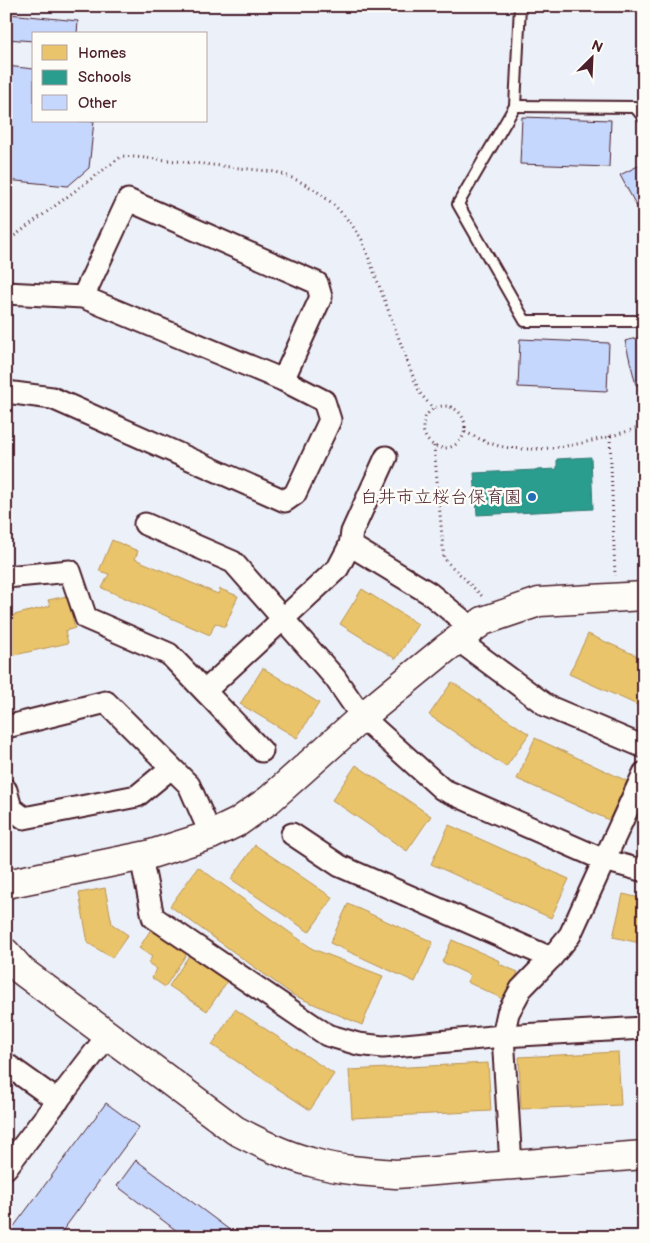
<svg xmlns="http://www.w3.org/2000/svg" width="650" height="1243" font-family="'Balsamiq Sans','Klee One',sans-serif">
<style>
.homes{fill:#e9c46a;stroke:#b99257}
.schools{fill:#2a9d8f;stroke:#347771}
.building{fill:#c6d7fd;stroke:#4a1f2b}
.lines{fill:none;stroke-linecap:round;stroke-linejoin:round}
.lane-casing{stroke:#4a1f2b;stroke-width:14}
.street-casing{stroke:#4a1f2b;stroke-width:25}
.secondary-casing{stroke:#4a1f2b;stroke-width:31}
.path{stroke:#4a1f2b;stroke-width:3;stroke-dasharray:1 4;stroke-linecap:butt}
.lane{stroke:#fdfcf7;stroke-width:10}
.street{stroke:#fdfcf7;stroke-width:21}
.secondary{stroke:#fdfcf7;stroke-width:28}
.poi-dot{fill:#1f6fb2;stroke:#fdfcf7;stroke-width:2}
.labels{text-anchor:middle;stroke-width:5;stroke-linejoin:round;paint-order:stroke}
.poi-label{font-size:18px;fill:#4a1f2b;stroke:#fdfcf7;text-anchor:end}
</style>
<rect width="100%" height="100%" fill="#ecf1f9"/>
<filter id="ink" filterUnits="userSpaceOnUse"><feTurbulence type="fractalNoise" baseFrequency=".02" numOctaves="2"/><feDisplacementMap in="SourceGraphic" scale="10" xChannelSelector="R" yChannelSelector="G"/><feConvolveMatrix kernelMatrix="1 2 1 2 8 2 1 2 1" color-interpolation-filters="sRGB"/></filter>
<g filter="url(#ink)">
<!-- homes -->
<g class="homes">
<polygon points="112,540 138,551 135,559 218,594 220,589 238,596 225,627 215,623 210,635 102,588 109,574 99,571"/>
<polygon points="362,589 418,624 396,659 340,624"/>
<polygon points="67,596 75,628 65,631 68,643 6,657 6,617 50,606 48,600"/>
<polygon points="588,634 644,659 644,708 569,674"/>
<polygon points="263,668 319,703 297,738 240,704"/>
<polygon points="452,682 529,734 506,767 429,715"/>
<polygon points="535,738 627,781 609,820 517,779"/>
<polygon points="356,765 431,816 407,851 332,800"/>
<polygon points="449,825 569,879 551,918 431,864"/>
<polygon points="255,845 333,898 309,932 231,879"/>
<polygon points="198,867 313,949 383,976 362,1025 293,995 170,906"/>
<polygon points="105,888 112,924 128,935 112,958 88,943 79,893"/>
<polygon points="623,894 644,899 644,944 613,937"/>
<polygon points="348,904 433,942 415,982 330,943"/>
<polygon points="153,926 189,950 165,987 152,978 157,969 148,963 152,957 139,948"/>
<polygon points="452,940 500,961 499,964 518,972 505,1000 467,982 470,975 442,962"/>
<polygon points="192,951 231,976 207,1011 169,986"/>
<polygon points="235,1009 334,1074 310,1110 212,1045"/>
<polygon points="618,1052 621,1105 521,1109 519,1057"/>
<polygon points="488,1063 491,1111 352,1118 349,1070"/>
</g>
<!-- schools -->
<polygon class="schools" points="591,457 593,509 477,515 474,473 557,469 557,459"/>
<!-- building -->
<g class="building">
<polygon points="6,6 9,6 9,14 78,21 77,34 34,34 34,41 6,39"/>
<polygon points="6,66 34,69 34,121 94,121 89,168 68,186 6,180"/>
<polygon points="522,117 611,120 609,167 520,164"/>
<polygon points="644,163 644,220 620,175"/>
<polygon points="644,336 644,383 636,385 625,341"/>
<polygon points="520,339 609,343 607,391 518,387"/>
<polygon points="106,1103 139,1127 58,1237 6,1237"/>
<polygon points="136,1160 239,1237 185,1237 117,1186"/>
</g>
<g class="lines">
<!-- lane casing -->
<g class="lane-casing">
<g id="lane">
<polyline points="520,6 515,106 458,204 525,321 644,321"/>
<polyline points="515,106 635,107 644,118"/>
</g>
</g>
<!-- street casing -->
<g class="street-casing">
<g id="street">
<polyline points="6,293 83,297 283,380 324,401 330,420 295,494 285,501 52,398 6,392"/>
<polyline points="83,297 128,200 317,283 321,297 283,380"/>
<polyline points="145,524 233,562 335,678 362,717 442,789 604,860 644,871"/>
<polyline points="350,545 352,532 386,457"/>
<polyline points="6,577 70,571 86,618 169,654 262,751"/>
<polyline points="458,640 547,706 644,747"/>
<polyline points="205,691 338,568 350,545 429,593 473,629"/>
<polyline points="6,727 106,702 189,785 211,835"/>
<polyline points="6,790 11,808 24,818 137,796 171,768"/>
<polyline points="292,834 340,866 551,958"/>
<polyline points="141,857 153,917 327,1035 358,1044 383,1047 503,1036 644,1028"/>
<polyline points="6,1064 58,1101"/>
<polyline points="511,1165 503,1036 508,1013 521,989 551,958 570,935 644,773"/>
<polyline points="6,1168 108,1035"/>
</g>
</g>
<!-- secondary casing -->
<g class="secondary-casing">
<g id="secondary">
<polyline points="6,884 148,855 211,835 238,822 269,800 362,717 445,649 483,621 539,602 644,596"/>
<path d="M 6,953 L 22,971 L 235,1130 C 260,1143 284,1155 311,1162 C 338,1170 367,1172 396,1174 L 644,1155"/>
</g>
</g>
<!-- path -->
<g class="path">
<path d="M 6,240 L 9,240 L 122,156 L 158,159 L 276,172 C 314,184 341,206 362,240 L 414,379 L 420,393 L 434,410"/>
<circle cx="444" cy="427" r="21"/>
<path d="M 465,432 C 480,439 495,447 512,448 C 553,453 604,439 644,426"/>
<polyline points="610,436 615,576"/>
<polyline points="434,446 444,559 483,597"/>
</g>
<!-- lane -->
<use href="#lane" class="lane"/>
<!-- street -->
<use href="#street" class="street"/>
<!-- secondary -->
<use href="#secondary" class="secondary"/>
</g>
</g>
<!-- markers -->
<circle class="poi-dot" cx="532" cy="497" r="5"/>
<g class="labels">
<!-- poi labels -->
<g class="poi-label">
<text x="522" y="503">白井市立桜台保育園</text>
</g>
</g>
<!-- margin -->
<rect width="650" height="1243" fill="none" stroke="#fdfcf7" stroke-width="25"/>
<rect x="12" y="12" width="625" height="1218" fill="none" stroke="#4a1f2b" stroke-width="2" filter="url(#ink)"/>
<!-- legend -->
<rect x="32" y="32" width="175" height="90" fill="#fdfcf7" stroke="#b5a4a5"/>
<rect x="42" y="45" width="25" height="15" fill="#e9c46a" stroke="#b5a4a5"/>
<text x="78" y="58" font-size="15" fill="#4a1f2b">Homes</text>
<rect x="42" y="70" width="25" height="15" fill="#2a9d8f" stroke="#b5a4a5"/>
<text x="78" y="82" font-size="15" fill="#4a1f2b">Schools</text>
<rect x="42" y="95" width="25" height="15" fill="#c6d7fd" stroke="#b5a4a5"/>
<text x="78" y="108" font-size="15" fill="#4a1f2b">Other</text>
<!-- north arrow -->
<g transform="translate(592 58) rotate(24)" stroke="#fdfcf7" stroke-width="4" paint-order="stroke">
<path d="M0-4L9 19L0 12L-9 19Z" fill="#4a1f2b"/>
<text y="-8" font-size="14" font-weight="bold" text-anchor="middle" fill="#4a1f2b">N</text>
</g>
</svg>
